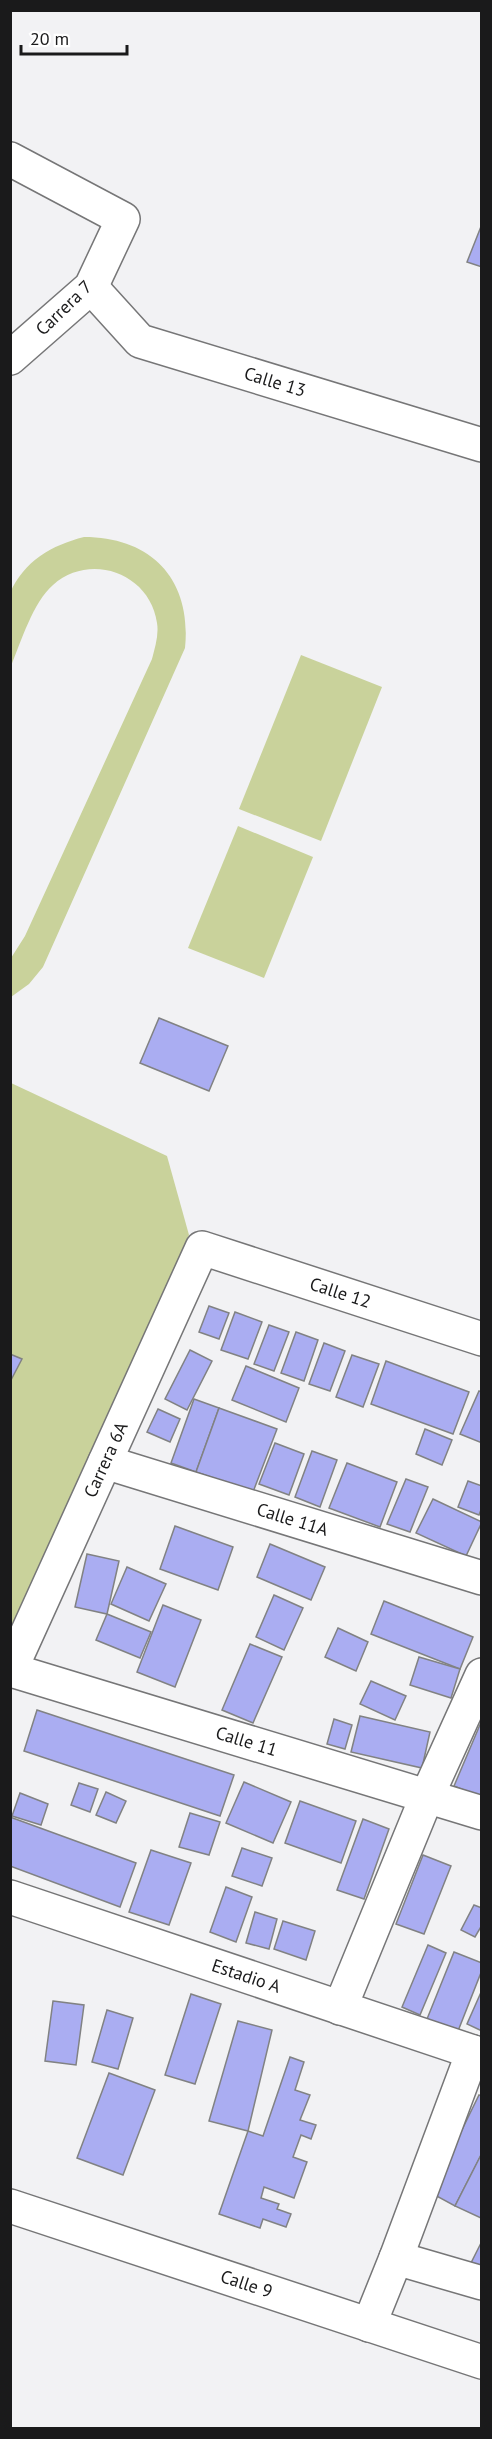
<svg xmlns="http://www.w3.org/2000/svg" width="492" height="2439" font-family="'PT Sans',sans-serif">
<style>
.green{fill:#c9d29b}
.building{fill:#aaadf2;stroke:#818283;stroke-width:1.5}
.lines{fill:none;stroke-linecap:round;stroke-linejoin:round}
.minor-casing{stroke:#767677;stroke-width:36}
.tertiary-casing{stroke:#767677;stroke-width:36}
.minor{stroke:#fff;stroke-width:33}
.tertiary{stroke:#fff;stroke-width:33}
.labels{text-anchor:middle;stroke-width:4.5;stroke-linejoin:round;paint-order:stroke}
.street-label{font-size:18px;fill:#1a1a1b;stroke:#fff}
</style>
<rect width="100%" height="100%" fill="#f2f2f4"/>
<!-- green -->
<g class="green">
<path d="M 84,537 C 152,537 192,580 185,648 L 43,967 L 29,984 L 11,997 L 11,958 L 25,936 L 152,659 C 155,647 159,635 157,623 C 150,573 90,552 53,585 C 33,602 21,642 11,666 L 10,593 C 24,561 52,545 84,537 Z"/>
<polygon points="301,655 382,687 321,841 239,809"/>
<polygon points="238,826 313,857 264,978 188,948"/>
<polygon points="11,1083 167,1156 189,1235 11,1638"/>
</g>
<!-- building -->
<g class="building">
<polygon points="482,224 482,267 467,262"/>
<polygon points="159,1018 228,1046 209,1091 140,1063"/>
<polygon points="209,1306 229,1313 219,1339 199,1332"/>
<polygon points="235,1312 262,1322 248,1359 221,1350"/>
<polygon points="269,1325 289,1332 274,1371 254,1364"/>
<polygon points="296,1332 318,1340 304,1381 281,1373"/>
<polygon points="324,1343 345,1351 330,1391 309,1384"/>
<polygon points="190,1350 212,1361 187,1410 165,1399"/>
<polygon points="10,1354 22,1359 10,1382"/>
<polygon points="352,1355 379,1364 363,1407 336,1397"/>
<polygon points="386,1361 469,1392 453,1434 371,1404"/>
<polygon points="246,1366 299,1388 286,1422 232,1400"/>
<polygon points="479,1391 482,1392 482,1443 460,1434"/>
<polygon points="194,1399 219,1408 196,1472 171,1463"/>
<polygon points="219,1408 277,1429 253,1492 196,1472"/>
<polygon points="158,1409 180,1419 170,1442 147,1432"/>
<polygon points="425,1429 452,1440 442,1465 416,1454"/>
<polygon points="275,1443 304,1454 289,1495 259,1484"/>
<polygon points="312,1451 337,1460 320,1507 295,1497"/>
<polygon points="347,1463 397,1482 380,1527 329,1508"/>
<polygon points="406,1479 428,1487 410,1532 387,1524"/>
<polygon points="468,1481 482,1486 482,1507 479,1515 458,1507"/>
<polygon points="433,1499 482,1522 466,1556 416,1533"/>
<polygon points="175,1526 233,1547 218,1590 160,1569"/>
<polygon points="270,1544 325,1567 311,1600 257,1577"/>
<polygon points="87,1554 119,1561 107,1614 75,1607"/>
<polygon points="127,1567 166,1584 149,1621 111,1604"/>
<polygon points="274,1595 303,1608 284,1650 256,1637"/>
<polygon points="384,1601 473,1637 460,1669 371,1634"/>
<polygon points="163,1605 201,1620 175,1687 137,1672"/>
<polygon points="107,1614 151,1632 140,1658 96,1640"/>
<polygon points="338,1628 368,1642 356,1671 325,1657"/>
<polygon points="250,1644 282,1657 253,1723 222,1710"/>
<polygon points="419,1657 460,1669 451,1698 410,1685"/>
<polygon points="371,1681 406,1696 395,1720 360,1704"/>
<polygon points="37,1710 234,1775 220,1816 24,1751"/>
<polygon points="360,1716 430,1732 422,1768 351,1752"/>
<polygon points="334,1719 352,1725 345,1749 327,1744"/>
<polygon points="482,1720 482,1793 480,1797 454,1786"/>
<polygon points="244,1782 291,1802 273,1843 226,1823"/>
<polygon points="79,1783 98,1789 90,1812 71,1805"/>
<polygon points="106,1792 126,1801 116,1823 96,1815"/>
<polygon points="20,1793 48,1804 41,1825 12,1816"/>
<polygon points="300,1801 356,1821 341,1863 285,1843"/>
<polygon points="190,1813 220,1822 209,1855 179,1847"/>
<polygon points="10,1817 136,1863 120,1907 10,1866"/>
<polygon points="363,1819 389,1829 364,1899 337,1890"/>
<polygon points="242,1848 272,1858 262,1886 232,1876"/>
<polygon points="151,1850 191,1863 169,1925 129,1912"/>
<polygon points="423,1855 451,1866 424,1934 396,1924"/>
<polygon points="226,1887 252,1897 236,1942 210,1932"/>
<polygon points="474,1905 482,1908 482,1925 475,1937 461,1930"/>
<polygon points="255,1912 277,1919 269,1949 246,1943"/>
<polygon points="283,1921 315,1931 306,1960 274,1949"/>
<polygon points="428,1945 446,1953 420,2015 402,2007"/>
<polygon points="454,1952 482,1963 482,1970 458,2031 427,2019"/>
<polygon points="482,1990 482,2031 467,2024"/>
<polygon points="191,1994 221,2004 195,2084 165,2075"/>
<polygon points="53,2001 84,2005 76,2065 45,2061"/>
<polygon points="107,2010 133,2018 118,2069 92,2062"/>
<polygon points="238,2021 272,2030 248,2131 209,2121"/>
<polygon points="290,2057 304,2062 295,2090 310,2095 300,2120 316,2125 311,2139 301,2135 293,2157 307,2162 294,2198 264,2187 261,2198 279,2204 277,2209 291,2214 286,2227 263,2219 260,2228 219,2214 248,2131 263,2136"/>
<polygon points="109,2073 155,2090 123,2175 77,2158"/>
<polygon points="479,2095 482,2096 482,2153 455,2206 431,2193"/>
<polygon points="482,2153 482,2218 481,2218 455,2206"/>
<polygon points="482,2241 482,2268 471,2263"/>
</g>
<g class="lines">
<!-- minor casing -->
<g class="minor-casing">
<g id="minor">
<polyline points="10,159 123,219 91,287 10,358"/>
<path id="s1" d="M 91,287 L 140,341 L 482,445"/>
<path id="s2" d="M 105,1462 L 482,1578"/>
<path id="s3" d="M 11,1670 L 482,1813"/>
<path id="s4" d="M 10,1671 L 202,1248 L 482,1339"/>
<path id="s5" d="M 10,1897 L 482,2055"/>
<polyline points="340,2008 427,1796 482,1675"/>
<polyline points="396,2258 473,2052"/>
<polyline points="369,2325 396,2258 482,2283"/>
</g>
</g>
<!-- tertiary casing -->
<g class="tertiary-casing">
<g id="tertiary">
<path id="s6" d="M 10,2206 L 482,2362"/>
</g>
</g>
<!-- minor -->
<use href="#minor" class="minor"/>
<!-- tertiary -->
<use href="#tertiary" class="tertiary"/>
</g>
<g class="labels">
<!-- street labels -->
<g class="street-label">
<text transform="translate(64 308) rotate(-44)" y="6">Carrera 7</text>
<text dy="6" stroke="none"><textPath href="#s1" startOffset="214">Calle 13</textPath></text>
<text dy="6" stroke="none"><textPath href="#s4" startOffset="610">Calle 12</textPath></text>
<text dy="6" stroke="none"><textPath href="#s4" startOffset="232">Carrera 6A</textPath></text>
<text dy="6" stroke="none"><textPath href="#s2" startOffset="196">Calle 11A</textPath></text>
<text dy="6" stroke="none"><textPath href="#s3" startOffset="246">Calle 11</textPath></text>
<text dy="6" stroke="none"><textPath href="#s5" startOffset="249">Estadio A</textPath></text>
<text dy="6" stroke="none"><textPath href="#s6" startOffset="249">Calle 9</textPath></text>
</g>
</g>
<!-- border -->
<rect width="492" height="2439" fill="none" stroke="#1a1a1b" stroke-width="24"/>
<!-- scale -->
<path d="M21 45v9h106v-9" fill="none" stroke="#1a1a1b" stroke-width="3"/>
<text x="30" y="45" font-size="18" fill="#1a1a1b" stroke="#ffffff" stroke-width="4.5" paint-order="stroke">20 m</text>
</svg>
